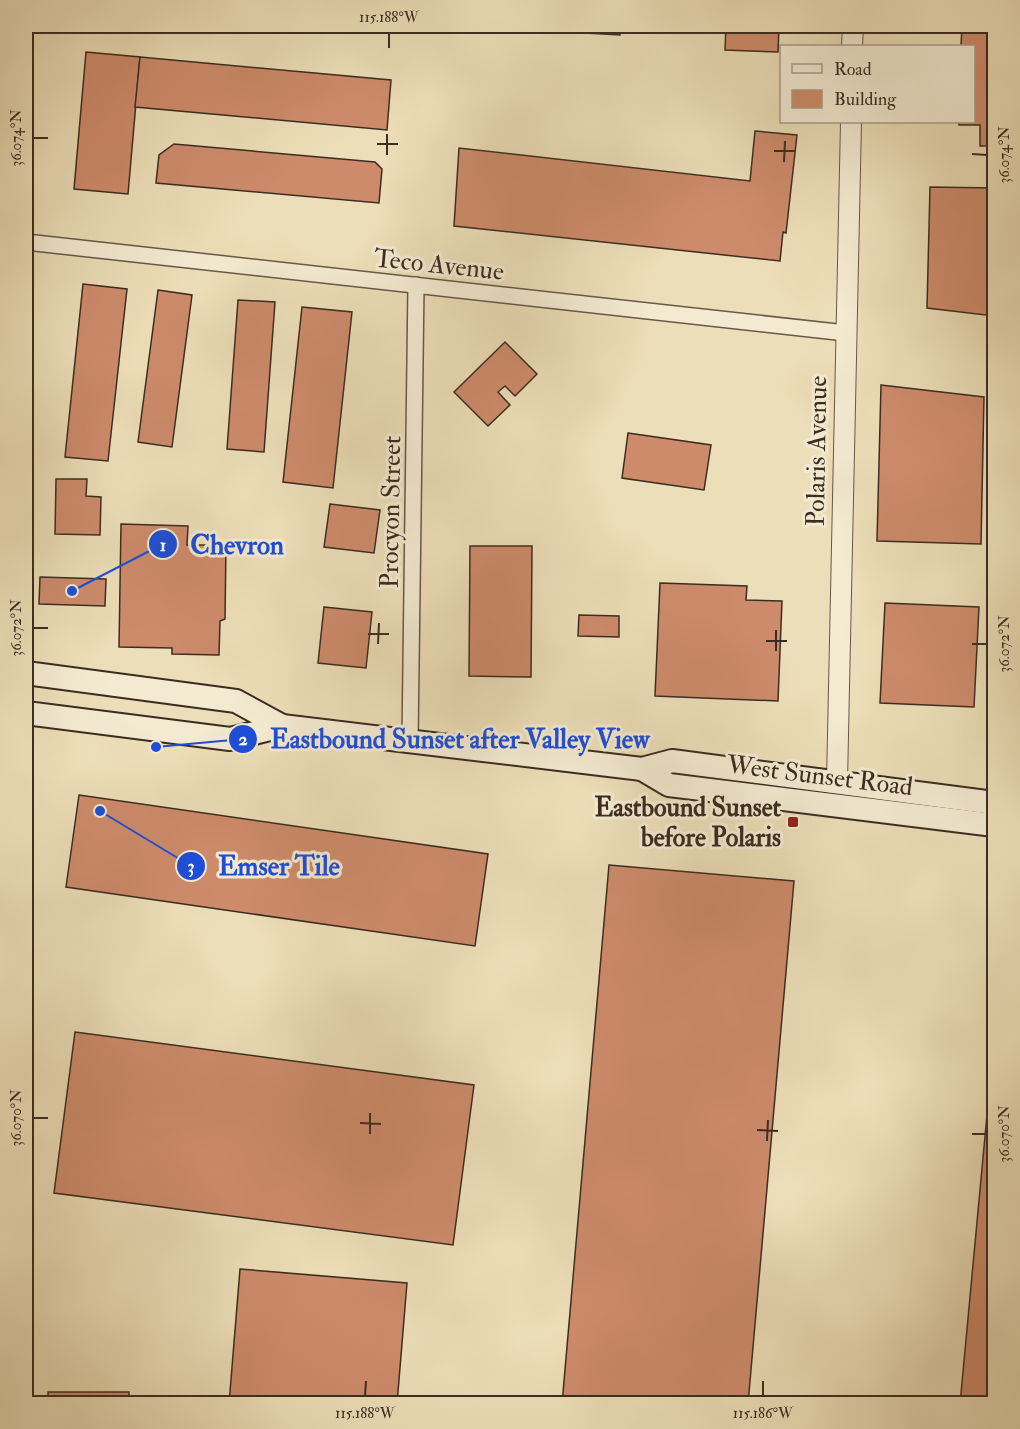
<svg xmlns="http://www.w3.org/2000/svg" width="1020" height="1429" font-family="'IM FELL Double Pica',serif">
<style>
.building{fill:#cd8b6b;stroke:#3b2c21;stroke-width:1.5}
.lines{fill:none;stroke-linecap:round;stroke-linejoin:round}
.minor-casing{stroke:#675847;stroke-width:18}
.tertiary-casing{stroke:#675847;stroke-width:22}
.secondary-casing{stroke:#3b2c21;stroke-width:26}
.minor{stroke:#f3ead1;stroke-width:15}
.tertiary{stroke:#f3ead1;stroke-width:20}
.secondary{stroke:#f3ead1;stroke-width:22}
.ticks{fill:none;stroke:#3b2c21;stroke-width:2}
.poi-dot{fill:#8f2418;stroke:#f3ead1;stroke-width:2}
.labels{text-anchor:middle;stroke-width:6;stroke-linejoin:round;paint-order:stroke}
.street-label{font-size:26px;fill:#3b2c21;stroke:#f3ead1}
.poi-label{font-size:26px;font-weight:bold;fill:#3b2c21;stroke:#f3ead1;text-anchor:end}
.leader{fill:none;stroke:#1d4ed8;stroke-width:2}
.callout-dot{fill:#1d4ed8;stroke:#f3ead1;stroke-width:2}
.mark-label{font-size:18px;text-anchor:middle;font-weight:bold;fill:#fff}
.callout-label{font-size:27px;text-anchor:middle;font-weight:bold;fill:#1d4ed8;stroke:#f3ead1;stroke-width:6;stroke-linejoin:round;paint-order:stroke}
.neatline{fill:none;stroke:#3b2c21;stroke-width:2}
.ticks-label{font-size:15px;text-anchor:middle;fill:#3b2c21}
</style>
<rect width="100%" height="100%" fill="#ecdeb8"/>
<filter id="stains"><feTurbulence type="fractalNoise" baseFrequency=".00333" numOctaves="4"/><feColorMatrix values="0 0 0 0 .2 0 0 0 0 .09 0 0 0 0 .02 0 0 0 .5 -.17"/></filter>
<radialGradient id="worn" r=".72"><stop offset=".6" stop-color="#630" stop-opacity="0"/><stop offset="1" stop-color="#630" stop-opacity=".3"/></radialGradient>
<!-- building -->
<g class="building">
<polygon points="568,26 621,26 620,35 568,32"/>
<polygon points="726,26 779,26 778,52 725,50"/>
<polygon points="962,26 994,26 994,146 980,146 980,125 959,125 959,122 974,122 974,46 961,46"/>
<polygon points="86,52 140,57 128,194 74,189"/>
<polygon points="140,57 391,80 387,130 135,107"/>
<polygon points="755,131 797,135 786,233 783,232 780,261 454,226 459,148 750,181"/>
<polygon points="174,144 375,162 382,169 379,203 156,183 159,155"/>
<polygon points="930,187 994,188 994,316 927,308"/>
<polygon points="83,284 127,289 108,461 65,457"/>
<polygon points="158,290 192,295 172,447 138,442"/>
<polygon points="238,300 275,302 264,452 227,449"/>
<polygon points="302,307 352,312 333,488 283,482"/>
<polygon points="505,342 537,374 515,396 505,386 498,392 510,405 488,426 454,392"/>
<polygon points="881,385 984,397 981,544 877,541"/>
<polygon points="628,433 711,445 704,490 622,478"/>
<polygon points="56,479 87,479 86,496 101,497 100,535 55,534"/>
<polygon points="330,504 380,510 374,553 324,547"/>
<polygon points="121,524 188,526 187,545 226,545 225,619 220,621 219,655 172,654 172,648 119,647"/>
<polygon points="470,546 532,546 531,677 469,676"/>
<polygon points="40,577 106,579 105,606 39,604"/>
<polygon points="660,583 747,586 746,600 782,601 778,701 655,696"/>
<polygon points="885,603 979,607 974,707 880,703"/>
<polygon points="324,607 372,612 366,668 318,663"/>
<polygon points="579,615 619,616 619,637 578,636"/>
<polygon points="79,795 488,854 475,946 66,887"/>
<polygon points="609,865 794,881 748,1404 562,1404"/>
<polygon points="75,1032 474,1085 453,1245 54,1193"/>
<polygon points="994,1040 994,1404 960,1404"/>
<polygon points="240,1269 407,1283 397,1404 229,1404"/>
<rect x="48" y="1392" width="81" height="12"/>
</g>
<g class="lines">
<!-- minor casing -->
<g class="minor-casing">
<g id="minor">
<polyline points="26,242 846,333"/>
<polyline points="410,740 416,285"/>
</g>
</g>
<!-- tertiary casing -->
<g class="tertiary-casing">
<g id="tertiary">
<polyline points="852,46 853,26"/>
<polyline points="837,782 851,122"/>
</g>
</g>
<!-- secondary casing -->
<g class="secondary-casing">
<g id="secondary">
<polyline points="26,673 236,701 282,726"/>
<polyline points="26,713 230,739 282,726 642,769 672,761 994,803"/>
<polyline points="642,769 669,785 994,825"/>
</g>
</g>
<!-- minor -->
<use href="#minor" class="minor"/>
<!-- tertiary -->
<use href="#tertiary" class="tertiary"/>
<!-- secondary -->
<use href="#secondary" class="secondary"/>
</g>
<!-- ticks -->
<path class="ticks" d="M 389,48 L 389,33M 33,138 L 48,138M 377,144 L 398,144M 774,151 L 795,151M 972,154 L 987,155M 387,155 L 387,134M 784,162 L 785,141M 33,628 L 48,628M 368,634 L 389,634M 766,641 L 787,641M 378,644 L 379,623M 972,644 L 987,644M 776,651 L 776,630M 33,1118 L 48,1118M 360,1123 L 381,1124M 757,1130 L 778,1131M 370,1134 L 370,1113M 972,1134 L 987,1134M 767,1141 L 768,1120M 365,1396 L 366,1381M 763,1396 L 763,1381"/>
<!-- markers -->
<rect class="poi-dot" x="787" y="816" width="12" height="12" rx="3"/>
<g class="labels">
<!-- street labels -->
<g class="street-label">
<text transform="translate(439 264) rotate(6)" y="9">Teco Avenue</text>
<text transform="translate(816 451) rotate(-89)" y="9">Polaris Avenue</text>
<text transform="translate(390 512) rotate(-89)" y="9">Procyon Street</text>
<text transform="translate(820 775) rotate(7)" y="9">West Sunset Road</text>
</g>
<!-- poi labels -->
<g class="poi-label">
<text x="781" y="816">Eastbound Sunset<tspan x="781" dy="30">before Polaris</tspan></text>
</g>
</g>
<!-- callouts -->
<path class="leader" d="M72 591L163 544M156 747L243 739M100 811L191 866"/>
<g class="callout-dot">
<circle cx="72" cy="591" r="6"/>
<circle cx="156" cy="747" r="6"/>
<circle cx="100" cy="811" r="6"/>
<circle cx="163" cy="544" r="15"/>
<circle cx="243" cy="739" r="15"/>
<circle cx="191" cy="866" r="15"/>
</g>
<g class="mark-label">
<text x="163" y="551">1</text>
<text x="243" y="745">2</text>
<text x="191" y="872">3</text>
</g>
<g class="callout-label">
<text x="237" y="554">Chevron</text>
<text x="460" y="748">Eastbound Sunset after Valley View</text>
<text x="279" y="875">Emser Tile</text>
</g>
<!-- margin -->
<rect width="1020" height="1429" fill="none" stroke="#ecdeb8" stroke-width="66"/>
<!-- legend -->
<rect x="780" y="45" width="195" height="78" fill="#f3ead1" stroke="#a99e8b" stroke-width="1.5"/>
<rect x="792" y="64" width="30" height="9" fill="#f3ead1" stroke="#a99e8b" stroke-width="1.5"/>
<text x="834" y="75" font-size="18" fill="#3b2c21">Road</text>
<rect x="792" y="90" width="30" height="18" fill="#cd8b6b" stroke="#a99e8b" stroke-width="1.5"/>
<text x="834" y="105" font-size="18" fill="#3b2c21">Building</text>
<rect x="33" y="33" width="954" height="1363" class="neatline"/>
<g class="ticks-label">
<text x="389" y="22">115.188°W</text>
<text transform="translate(16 138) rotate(-90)" y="5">36.074°N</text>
<text transform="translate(1004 155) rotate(-90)" y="5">36.074°N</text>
<text transform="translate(16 628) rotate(-90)" y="5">36.072°N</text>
<text transform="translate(1004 644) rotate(-90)" y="5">36.072°N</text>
<text transform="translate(16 1118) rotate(-90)" y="5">36.070°N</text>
<text transform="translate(1004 1134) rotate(-90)" y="5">36.070°N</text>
<text x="365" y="1418">115.188°W</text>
<text x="763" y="1418">115.186°W</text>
</g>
<rect width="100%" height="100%" filter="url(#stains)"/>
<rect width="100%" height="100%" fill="url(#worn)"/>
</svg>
